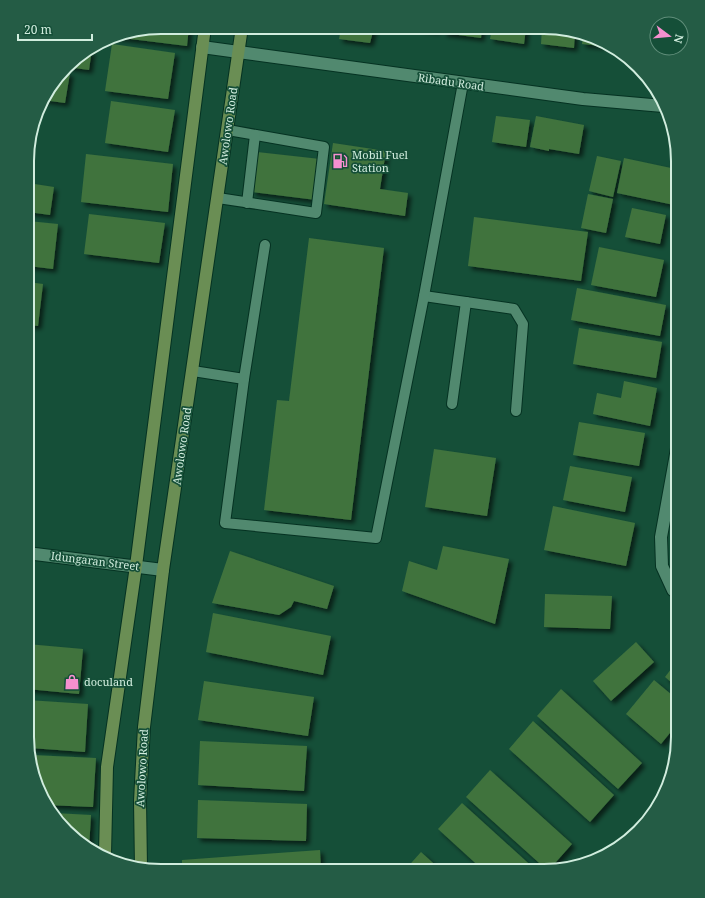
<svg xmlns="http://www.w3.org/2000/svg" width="705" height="898" font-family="'Noto Serif',serif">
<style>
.building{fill:#40733e;filter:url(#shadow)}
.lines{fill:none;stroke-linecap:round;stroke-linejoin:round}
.lane-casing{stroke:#053222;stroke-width:12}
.street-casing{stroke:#053222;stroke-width:14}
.secondary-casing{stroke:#053222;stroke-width:14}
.lane{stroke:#51896f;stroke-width:10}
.street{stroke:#51896f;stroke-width:12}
.secondary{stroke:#6a8e54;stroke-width:12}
.labels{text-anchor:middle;stroke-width:3.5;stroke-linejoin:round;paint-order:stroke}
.street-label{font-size:11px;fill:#d1edde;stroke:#154f38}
.poi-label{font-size:11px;fill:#d1edde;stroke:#154f38;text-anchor:start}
.rim{fill:none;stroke:#d1edde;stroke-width:2}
</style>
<defs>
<filter id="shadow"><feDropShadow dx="3.5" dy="3.5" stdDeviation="2" flood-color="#0009"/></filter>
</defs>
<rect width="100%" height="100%" fill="#154f38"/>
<!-- building -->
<g class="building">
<polygon points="161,27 189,27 187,46 114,37 118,34"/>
<polygon points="341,28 374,28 370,43 339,39"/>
<polygon points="419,28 437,28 437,31 419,29"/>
<polygon points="444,28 482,28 481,38 443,33"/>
<polygon points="492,28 526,28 524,44 490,39"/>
<polygon points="542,28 561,28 575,33 574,48 541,44"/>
<polygon points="583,36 601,43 601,46 582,44"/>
<polygon points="112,44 175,53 168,99 105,91"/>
<polygon points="92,49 89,70 67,67 73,60"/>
<polygon points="63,72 70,73 65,103 43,100 45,94"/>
<polygon points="111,101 175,110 168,152 105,143"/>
<polygon points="496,116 530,120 526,147 492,142"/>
<polygon points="536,116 584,125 579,154 549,149 549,151 530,147"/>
<polygon points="333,143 386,151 380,189 408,193 405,216 324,204"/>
<polygon points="257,152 320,159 316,200 252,192"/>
<polygon points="86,154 173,164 168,212 81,202"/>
<polygon points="597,156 621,161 613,197 589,191"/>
<polygon points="624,158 671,168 678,177 674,205 617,193"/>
<polygon points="28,183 54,187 50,215 28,212"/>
<polygon points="588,194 613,199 606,233 581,228"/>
<polygon points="632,208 666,215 660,244 625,237"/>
<polygon points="89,214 165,223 159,263 84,254"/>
<polygon points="474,217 588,232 581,281 468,266"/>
<polygon points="28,221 58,224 53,269 28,266"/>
<polygon points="309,238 384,248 351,520 264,510 277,400 289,401"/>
<polygon points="599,247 664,260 656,297 591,285"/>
<polygon points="28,282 43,284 38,326 28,325"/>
<polygon points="577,288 666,305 660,336 571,320"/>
<polygon points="579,328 662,342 656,378 573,364"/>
<polygon points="624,381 657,388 650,426 593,414 597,393 621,398"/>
<polygon points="579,422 645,433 639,466 573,455"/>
<polygon points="434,449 496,458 487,516 425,507"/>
<polygon points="570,466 632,477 625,512 563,500"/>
<polygon points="553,506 635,523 626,566 544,550"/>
<polygon points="443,546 509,559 495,624 402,591 409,561 437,570"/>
<polygon points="230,551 334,586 327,609 294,601 291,607 279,615 212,603"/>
<polygon points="545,594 612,596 610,629 544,627"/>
<polygon points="213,613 331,636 323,675 206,652"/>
<polygon points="636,642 654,662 611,701 593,681"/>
<polygon points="27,644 83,649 79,694 27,689"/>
<polygon points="678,660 678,688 665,677"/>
<polygon points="654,680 678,700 678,723 661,744 626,714"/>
<polygon points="204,681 314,697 308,736 198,720"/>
<polygon points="561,689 642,763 618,789 537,716"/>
<polygon points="27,700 88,704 85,752 30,748 27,737"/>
<polygon points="533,721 614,795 590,822 509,749"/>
<polygon points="200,741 307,746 304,791 198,785"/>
<polygon points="32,755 96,758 93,807 46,805"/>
<polygon points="490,770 572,844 548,871 466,797"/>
<polygon points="198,800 307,804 306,841 197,838"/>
<polygon points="462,803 537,871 484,871 438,829"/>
<polygon points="54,813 91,815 89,849 87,848"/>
<polygon points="320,850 321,871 182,871 182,860"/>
<polygon points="421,852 442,871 404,871"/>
</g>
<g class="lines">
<!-- lane casing -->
<g class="lane-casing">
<g id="lane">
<polyline points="218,198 316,213 324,147 228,130"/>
<polyline points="247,203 255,135"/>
<polyline points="424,296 514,309 523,324 516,411"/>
<polyline points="193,371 244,379 225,523 376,538 424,296 463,83"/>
<polyline points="244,379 265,245"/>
<polyline points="452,404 466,302"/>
</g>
</g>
<!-- street casing -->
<g class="street-casing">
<g id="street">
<polyline points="202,47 583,99 663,106"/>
<polyline points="27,553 163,570"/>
<polyline points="678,594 673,590 662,566 661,537 678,443"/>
</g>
</g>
<!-- secondary casing -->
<g class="secondary-casing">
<g id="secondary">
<polyline points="105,854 107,767 136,566 205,27"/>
<polyline points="141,867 140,801 144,727 163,570 242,27"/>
</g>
</g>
<!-- lane -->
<use href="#lane" class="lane"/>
<!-- street -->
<use href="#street" class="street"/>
<!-- secondary -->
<use href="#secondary" class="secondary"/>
</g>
<!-- icons -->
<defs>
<g id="fuel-bare" transform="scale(1.2)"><path d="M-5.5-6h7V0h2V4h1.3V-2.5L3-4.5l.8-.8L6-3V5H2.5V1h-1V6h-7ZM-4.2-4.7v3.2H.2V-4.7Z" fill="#f690cf" stroke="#154f38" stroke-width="2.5" paint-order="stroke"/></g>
<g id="shop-bare" transform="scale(1.2)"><path d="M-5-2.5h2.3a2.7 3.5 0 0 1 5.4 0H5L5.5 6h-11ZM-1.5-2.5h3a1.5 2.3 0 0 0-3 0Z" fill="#f690cf" stroke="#154f38" stroke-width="2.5" paint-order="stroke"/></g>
</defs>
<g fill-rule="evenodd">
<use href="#fuel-bare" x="340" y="161"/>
<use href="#shop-bare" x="72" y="682"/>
</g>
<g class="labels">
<!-- street labels -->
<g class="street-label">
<text transform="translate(451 82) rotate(8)" y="4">Ribadu Road</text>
<text transform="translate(228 126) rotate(-82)" y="4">Awolowo Road</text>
<text transform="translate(182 446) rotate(-82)" y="4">Awolowo Road</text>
<text transform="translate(95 561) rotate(7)" y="4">Idungaran Street</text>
<text transform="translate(142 768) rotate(-87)" y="4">Awolowo Road</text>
</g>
<!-- poi labels -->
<g class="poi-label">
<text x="352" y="159">Mobil Fuel<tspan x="352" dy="13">Station</tspan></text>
<text x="84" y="686">doculand</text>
</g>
</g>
<!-- crop -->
<path d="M0 0H705V898H0ZM161 34H544A127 127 0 0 1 671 161V737A127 127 0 0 1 544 864H161A127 127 0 0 1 34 737V161A127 127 0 0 1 161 34Z" fill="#245c45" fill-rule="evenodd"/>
<path class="rim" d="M161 34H544A127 127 0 0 1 671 161V737A127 127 0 0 1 544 864H161A127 127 0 0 1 34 737V161A127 127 0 0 1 161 34Z"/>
<!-- north arrow -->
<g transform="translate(669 36) rotate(106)"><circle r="19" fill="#154f38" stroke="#608e7a"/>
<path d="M0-3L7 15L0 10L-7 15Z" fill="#f690cf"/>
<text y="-6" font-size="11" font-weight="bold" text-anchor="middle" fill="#d1edde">N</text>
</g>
<!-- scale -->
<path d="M18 34v6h74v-6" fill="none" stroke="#d1edde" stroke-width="2"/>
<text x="24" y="34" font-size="12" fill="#d1edde" stroke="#154f38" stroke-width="3" paint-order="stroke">20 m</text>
</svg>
